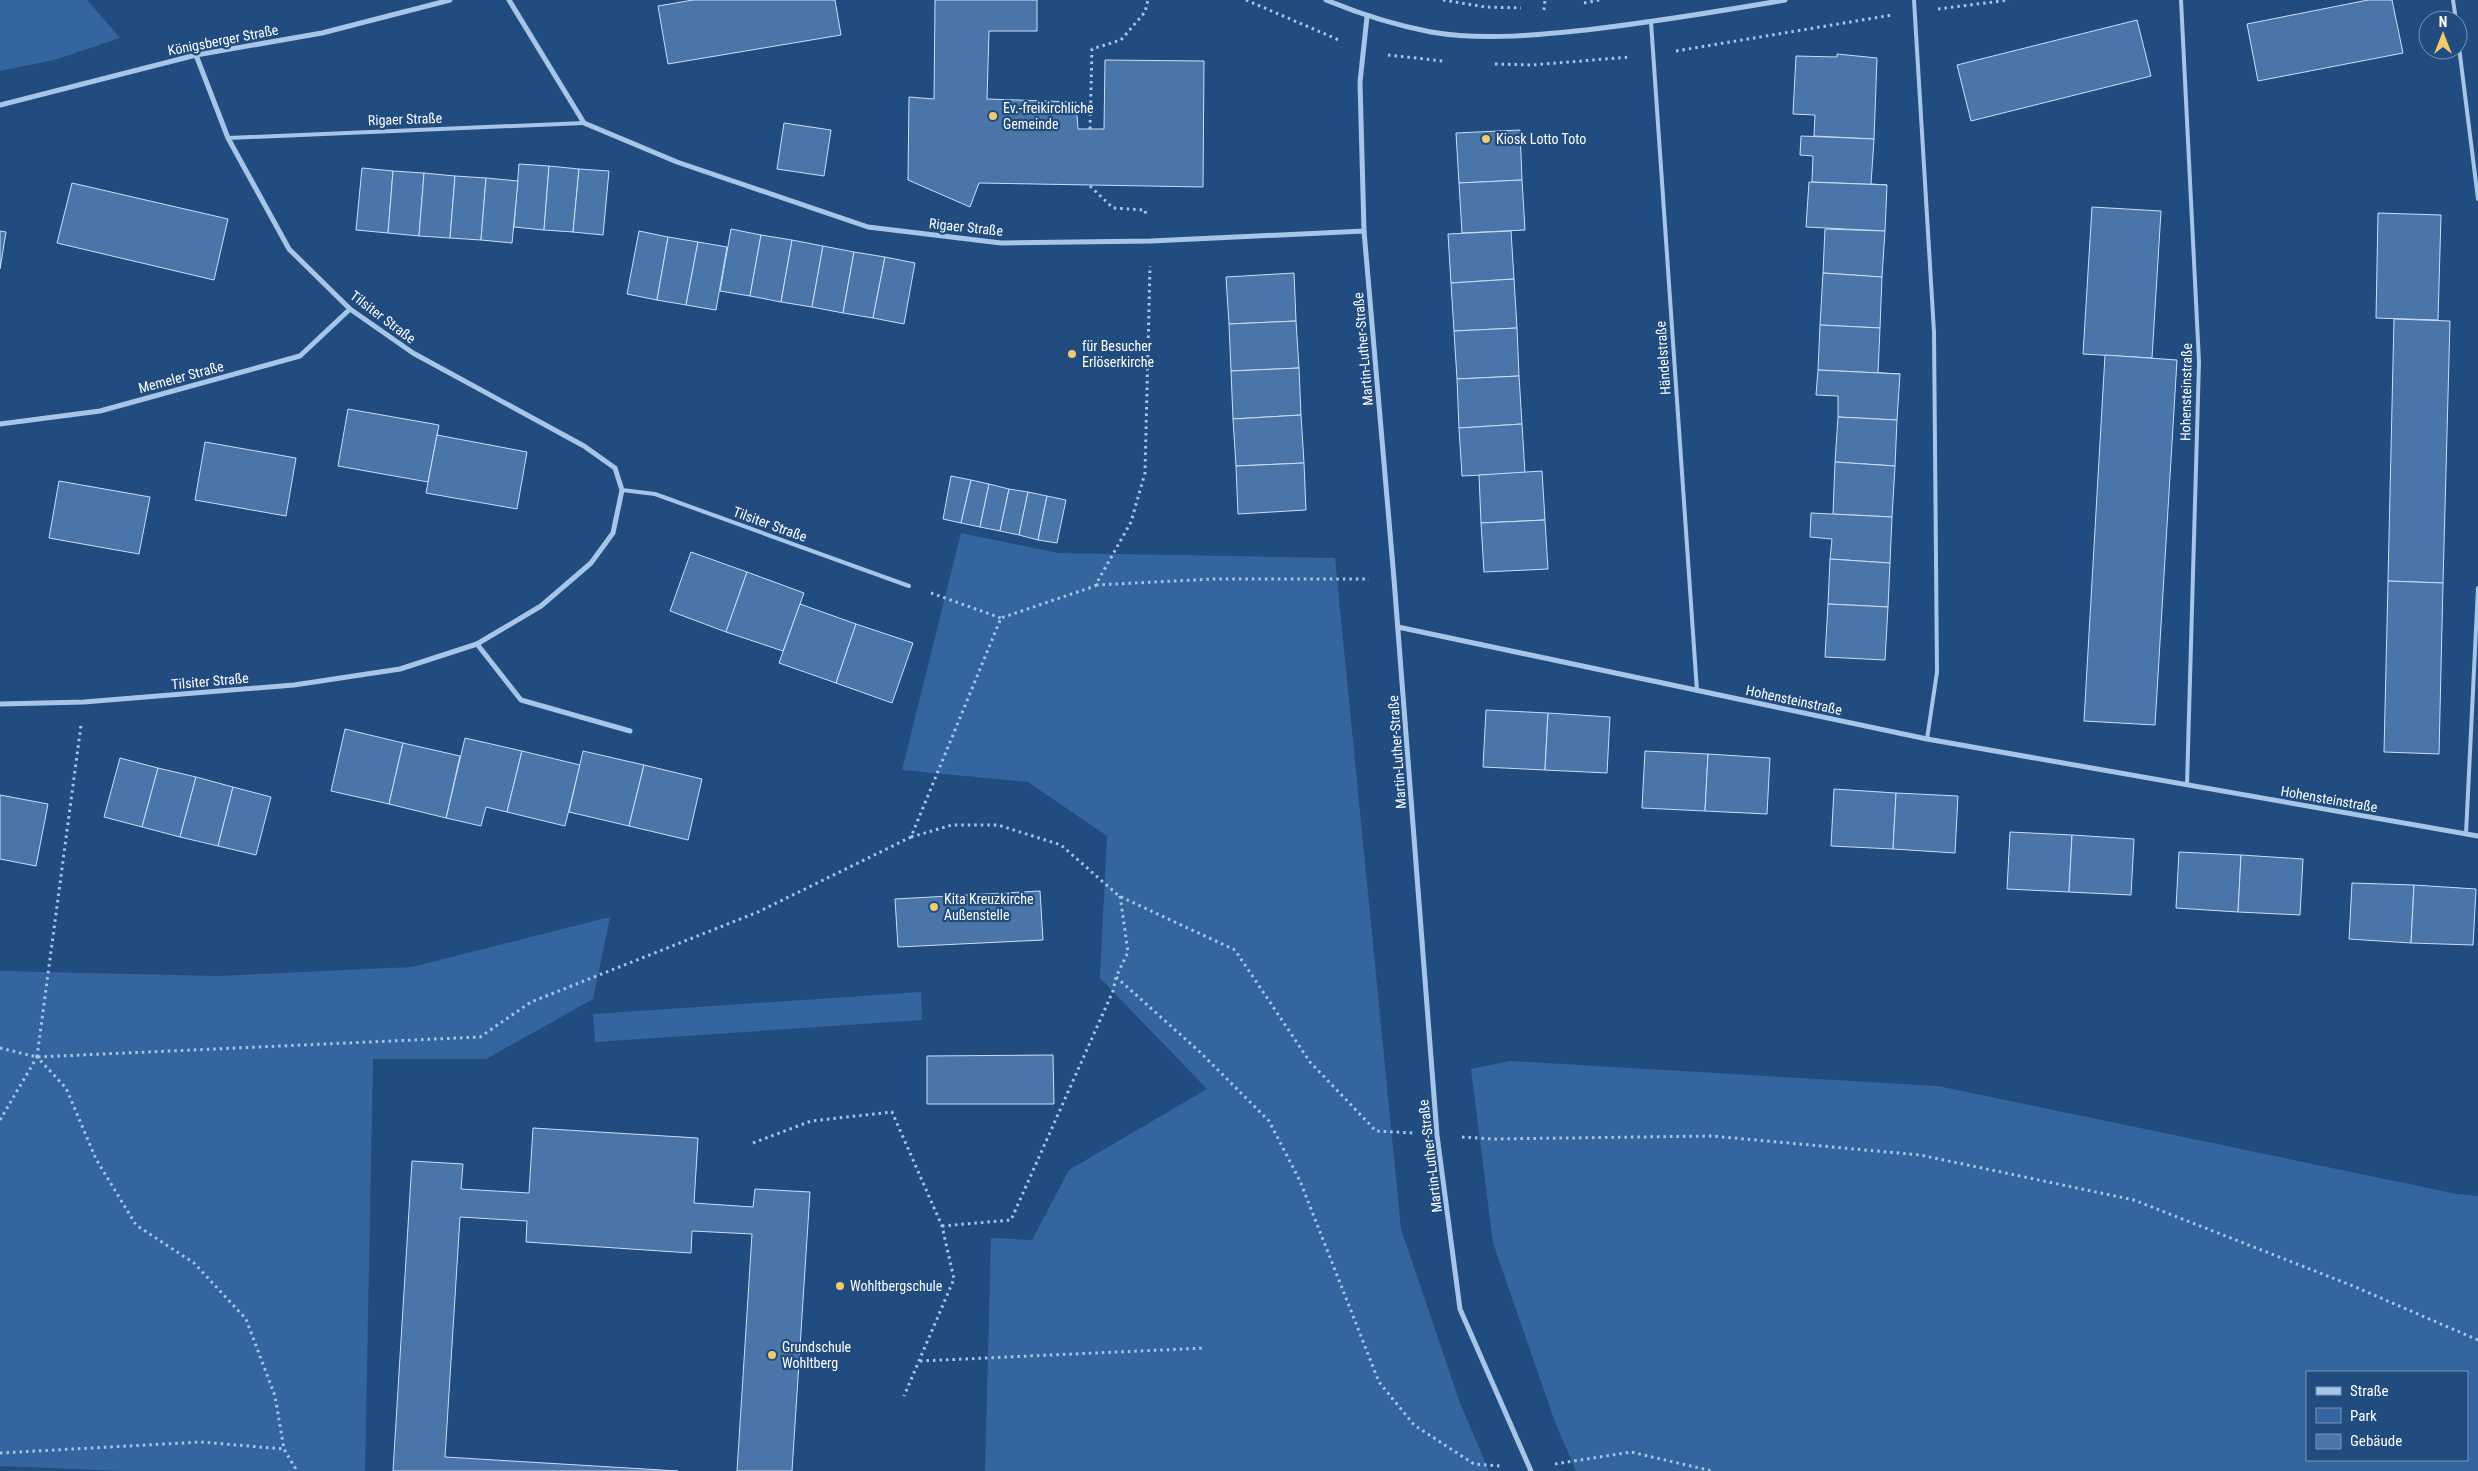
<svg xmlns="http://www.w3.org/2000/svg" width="2478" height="1471" font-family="'Roboto Condensed',sans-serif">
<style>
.green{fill:#35659e;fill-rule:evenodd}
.building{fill:#4a75a9;stroke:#cbdff6}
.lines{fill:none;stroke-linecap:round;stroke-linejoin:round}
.path{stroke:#a7c5e7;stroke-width:3;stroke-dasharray:2.5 4;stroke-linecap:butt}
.lane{stroke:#a7c5e7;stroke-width:4}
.street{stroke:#a7c5e7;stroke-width:5}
.poi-dot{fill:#f3ca69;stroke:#214c80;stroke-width:2}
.labels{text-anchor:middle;stroke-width:4.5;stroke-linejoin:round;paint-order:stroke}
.street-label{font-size:14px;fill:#fff;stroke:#214c80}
.poi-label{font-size:14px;fill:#fff;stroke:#214c80;text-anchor:start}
</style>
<rect width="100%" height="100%" fill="#214c80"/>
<!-- green -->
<g class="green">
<polygon points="0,0 87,0 120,38 54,60 0,71"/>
<polygon points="961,533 1058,553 1335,558 1401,1229 1460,1403 1489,1471 985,1471 991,1238 1032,1240 1069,1170 1207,1089 1100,978 1107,836 1028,782 902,770"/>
<polygon points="610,917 593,999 486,1059 373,1059 365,1471 123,1471 0,1466 0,971 219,976 412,967"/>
<polygon points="921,992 922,1020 595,1042 593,1014"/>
<path d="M 1510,1061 L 1938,1086 L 2457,1194 L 2478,1196 L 2478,1471 L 1576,1471 L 1555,1422 L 1493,1243 L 1471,1069 ZM 2307,1372 L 2467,1372 L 2467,1460 L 2307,1460 Z"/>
</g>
<!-- building -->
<g class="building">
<polygon points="693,0 835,0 841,35 668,64 658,6"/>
<polygon points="935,0 1037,0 1037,31 989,31 987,99 1076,102 1078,129 1104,129 1105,60 1204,61 1203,187 979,183 970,207 908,180 909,97 934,99"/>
<polygon points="2368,0 2392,0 2403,53 2258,81 2247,24"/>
<polygon points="2137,20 2151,76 1971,121 1957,65"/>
<polygon points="1837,54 1877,58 1874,139 1814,136 1815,115 1793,114 1796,56 1837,57"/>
<polygon points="784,123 831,130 824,176 777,169"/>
<polygon points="1520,130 1522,180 1459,183 1456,133"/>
<polygon points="1801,136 1874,139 1871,184 1887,185 1812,182 1813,156 1800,155"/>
<polygon points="519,164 549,166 544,230 514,227"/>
<polygon points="549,166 579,169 573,232 544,230"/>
<polygon points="362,168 393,171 388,233 356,230"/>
<polygon points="579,169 609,171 603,235 573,232"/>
<polygon points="393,171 424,173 419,236 388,233"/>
<polygon points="424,173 455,176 450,238 419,236"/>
<polygon points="455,176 486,178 481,240 450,238"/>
<polygon points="486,178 518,181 512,243 481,240"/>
<polygon points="1522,180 1525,230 1462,233 1459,183"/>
<polygon points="1809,182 1887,185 1885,231 1806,227"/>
<polygon points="72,183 228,219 214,280 57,243"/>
<polygon points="2092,207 2161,211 2152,358 2083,354"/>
<polygon points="2378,213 2441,215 2438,320 2376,318"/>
<polygon points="731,229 761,235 750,296 720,291"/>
<polygon points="1825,229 1885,231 1882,277 1823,273"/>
<polygon points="0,231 6,232 0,269"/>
<polygon points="639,231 668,237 657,300 627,294"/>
<polygon points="1511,231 1514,279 1451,283 1448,234"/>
<polygon points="761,235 792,240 781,302 750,296"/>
<polygon points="668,237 698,242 686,305 657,300"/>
<polygon points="792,240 823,246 812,307 781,302"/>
<polygon points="698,242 727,247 716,310 686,305"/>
<polygon points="823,246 854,252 843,313 812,307"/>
<polygon points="854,252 885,257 873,318 843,313"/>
<polygon points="885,257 915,263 904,324 873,318"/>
<polygon points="1294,273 1296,321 1229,324 1226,277"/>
<polygon points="1823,273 1882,277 1880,328 1820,325"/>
<polygon points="1514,279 1517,328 1454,331 1451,283"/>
<polygon points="2394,319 2450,321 2443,583 2388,581"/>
<polygon points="1296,321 1299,368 1231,371 1229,324"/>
<polygon points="1820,325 1880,328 1878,373 1900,374 1818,370"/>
<polygon points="1517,328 1519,376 1457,379 1454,331"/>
<polygon points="2105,355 2177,360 2155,725 2084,721"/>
<polygon points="1299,368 1301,415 1233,419 1231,371"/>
<polygon points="1818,370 1900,374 1897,420 1838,417 1838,396 1816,395"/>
<polygon points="1519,376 1522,424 1459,428 1457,379"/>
<polygon points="348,409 439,425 428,482 338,466"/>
<polygon points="1301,415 1304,463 1236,466 1233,419"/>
<polygon points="1838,417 1897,420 1895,466 1835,462"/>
<polygon points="1522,424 1525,473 1462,476 1459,428"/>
<polygon points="437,435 527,452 517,509 426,493"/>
<polygon points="205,442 296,458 286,516 195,500"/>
<polygon points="1835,462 1895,466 1892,517 1833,514"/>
<polygon points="1304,463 1306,510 1238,514 1236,466"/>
<polygon points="1542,471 1545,520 1481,523 1479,475"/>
<polygon points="951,476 971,480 961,523 943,519"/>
<polygon points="971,480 989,484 980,527 961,523"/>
<polygon points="59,481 150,497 139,554 49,538"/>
<polygon points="989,484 1009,489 1000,531 980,527"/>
<polygon points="1009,489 1028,492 1019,535 1000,531"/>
<polygon points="1028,492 1047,496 1038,540 1019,535"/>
<polygon points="1047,496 1066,500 1057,543 1038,540"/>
<polygon points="1811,513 1892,517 1890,563 1830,559 1832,539 1810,537"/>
<polygon points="1545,520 1548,569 1484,572 1481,523"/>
<polygon points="691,552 747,572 726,632 670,611"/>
<polygon points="1830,559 1890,563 1888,607 1828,604"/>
<polygon points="747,572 804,593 783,651 726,632"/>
<polygon points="2388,581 2443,583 2439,754 2384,752"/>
<polygon points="800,604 856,624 836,683 779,663"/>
<polygon points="1828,604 1888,607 1885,660 1825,657"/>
<polygon points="856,624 913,643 892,703 836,683"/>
<polygon points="1486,710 1548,713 1545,770 1483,767"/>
<polygon points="1548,713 1610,717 1607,773 1545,770"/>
<polygon points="345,729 403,743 389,804 331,791"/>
<polygon points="465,738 522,751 507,812 486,807 481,826 446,818"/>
<polygon points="403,743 460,756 446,818 389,804"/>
<polygon points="522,751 580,765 565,826 507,812"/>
<polygon points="583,751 644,765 629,826 569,812"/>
<polygon points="1645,751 1708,754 1705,811 1642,808"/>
<polygon points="1708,754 1770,758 1767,814 1705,811"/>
<polygon points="120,758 158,768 142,827 104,817"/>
<polygon points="644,765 702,779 688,840 629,826"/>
<polygon points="158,768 196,777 180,837 142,827"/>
<polygon points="196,777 233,787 218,846 180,837"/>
<polygon points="233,787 271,797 256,855 218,846"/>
<polygon points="1834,789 1896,793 1893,849 1831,846"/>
<polygon points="1896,793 1958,796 1955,853 1893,849"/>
<polygon points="0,795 48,804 36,866 0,859"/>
<polygon points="2010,832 2072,835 2069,892 2007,889"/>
<polygon points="2072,835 2134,839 2131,895 2069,892"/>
<polygon points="2179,852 2241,855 2238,912 2176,908"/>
<polygon points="2241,855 2303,859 2300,915 2238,912"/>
<polygon points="2352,883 2414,885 2411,943 2349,939"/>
<polygon points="2414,885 2476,889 2473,945 2411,943"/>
<polygon points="1040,891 1043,940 898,947 895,899"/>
<polygon points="1053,1055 1054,1104 927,1104 927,1056"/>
<polygon points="533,1128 698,1138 694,1203 753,1207 755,1189 810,1192 792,1471 737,1471 752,1234 692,1231 691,1253 526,1242 527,1221 460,1217 445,1457 678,1471 393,1471 412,1161 463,1164 461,1189 529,1193"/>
</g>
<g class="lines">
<!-- path -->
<g class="path">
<polyline points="1246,0 1339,40"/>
<polyline points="1443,0 1485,7 1521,8"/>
<polyline points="1584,3 1600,0"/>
<polyline points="1938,9 2009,0"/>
<polyline points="1544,10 1545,0"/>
<polyline points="1676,51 1892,15"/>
<polyline points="1388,55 1443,61"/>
<polyline points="1495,64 1532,65 1630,57"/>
<polyline points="1090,129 1092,49 1121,40 1145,12 1148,0"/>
<polyline points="1090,186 1113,208 1145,210 1146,216"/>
<polyline points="1096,585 1213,579 1369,579"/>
<polyline points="931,593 1001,618"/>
<polyline points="911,837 952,825 998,825 1061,845 1119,896 1235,950 1310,1062 1376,1131 1413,1133"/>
<polyline points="1120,896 1128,952 1116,977 1201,1053 1269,1121 1300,1181 1379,1382 1414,1425 1474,1464 1501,1466"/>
<polyline points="0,1048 37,1057 480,1037 531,1002 758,912 911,837 1001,618 1095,586 1131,522 1145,473 1150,266"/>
<polyline points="37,1057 81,725"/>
<polyline points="0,1120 37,1057 66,1088 96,1159 136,1225 194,1263 246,1319 275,1396 284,1449 297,1471"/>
<polyline points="1462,1137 1493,1139 1712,1136 1920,1155 2134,1200 2353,1286 2478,1340"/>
<polyline points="753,1143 811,1121 892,1112 942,1226 954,1279 904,1396"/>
<polyline points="942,1226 1011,1220 1113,991 1116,977"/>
<polyline points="920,1361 1205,1348"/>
<polyline points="0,1453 201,1442 284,1449"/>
<polyline points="1555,1464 1631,1452 1712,1471"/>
</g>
<!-- lane -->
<g class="lane">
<polyline points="1914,0 1934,332 1937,672 1927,739"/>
<polyline points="2181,0 2199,362 2187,785"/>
<polyline points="2453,0 2456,20"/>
<polyline points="1651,22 1697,691"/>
<polyline points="2458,39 2478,199"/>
<polyline points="228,138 584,123"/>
<polyline points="622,490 655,494 909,586"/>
<polyline points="2466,834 2478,588"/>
</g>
<!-- street -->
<g class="street">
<polyline points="509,0 584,123 677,162 868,227 1001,243 1151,241 1364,231"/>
<path d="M 1326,0 C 1360,14 1394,25 1431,32 C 1484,41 1540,35 1594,29 C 1658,21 1721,11 1785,0"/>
<polyline points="1367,17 1360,82 1364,231 1394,579 1437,1135 1460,1309 1531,1471"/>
<polyline points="0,105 196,55 322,33 450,0"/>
<polyline points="0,424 100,411 300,356 350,309"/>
<polyline points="1398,627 1927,739 2478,836"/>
<polyline points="477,644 521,700 630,731"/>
<polyline points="0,704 84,702 294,685 400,669 477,644 541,606 591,563 613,533 622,490 615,468 584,446 413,353 350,309 289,249 228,138 196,55"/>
</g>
</g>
<!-- markers -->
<g class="poi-dot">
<circle cx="993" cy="116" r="5"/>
<circle cx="1486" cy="139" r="5"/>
<circle cx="1072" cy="354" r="5"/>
<circle cx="934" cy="907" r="5"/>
<circle cx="840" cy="1286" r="5"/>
<circle cx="772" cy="1355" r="5"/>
</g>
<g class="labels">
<!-- street labels -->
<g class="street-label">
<text transform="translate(223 40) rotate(-11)" y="5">Königsberger Straße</text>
<text transform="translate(405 119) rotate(-2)" y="5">Rigaer Straße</text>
<text transform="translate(966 227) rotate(6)" y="5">Rigaer Straße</text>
<text transform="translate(383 317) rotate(37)" y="5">Tilsiter Straße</text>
<text transform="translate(1363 349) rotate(-95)" y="5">Martin-Luther-Straße</text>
<text transform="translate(1663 358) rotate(-94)" y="5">Händelstraße</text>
<text transform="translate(181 377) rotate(-15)" y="5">Memeler Straße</text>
<text transform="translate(2186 392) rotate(-89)" y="5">Hohensteinstraße</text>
<text transform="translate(770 524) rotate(20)" y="5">Tilsiter Straße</text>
<text transform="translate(210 681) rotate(-5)" y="5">Tilsiter Straße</text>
<text transform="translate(1794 700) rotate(12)" y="5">Hohensteinstraße</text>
<text transform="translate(1397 752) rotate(-94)" y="5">Martin-Luther-Straße</text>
<text transform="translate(2329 799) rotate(10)" y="5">Hohensteinstraße</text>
<text transform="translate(1430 1156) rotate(-97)" y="5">Martin-Luther-Straße</text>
</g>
<!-- poi labels -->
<g class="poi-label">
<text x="1003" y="113">Ev.-freikirchliche<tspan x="1003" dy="16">Gemeinde</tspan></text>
<text x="1496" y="144">Kiosk Lotto Toto</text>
<text x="1082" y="351">für Besucher<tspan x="1082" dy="16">Erlöserkirche</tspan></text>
<text x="944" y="904">Kita Kreuzkirche<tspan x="944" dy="16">Außenstelle</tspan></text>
<text x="850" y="1291">Wohltbergschule</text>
<text x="782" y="1352">Grundschule<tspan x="782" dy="16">Wohltberg</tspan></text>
</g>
</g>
<!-- legend -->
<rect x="2306" y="1371" width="162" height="90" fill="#214c80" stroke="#7a94b3"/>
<rect x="2316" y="1387" width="25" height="8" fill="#a7c5e7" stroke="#7a94b3"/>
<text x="2350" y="1396" font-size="15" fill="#ffffff">Straße</text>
<rect x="2316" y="1408" width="25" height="15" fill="#35659e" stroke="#7a94b3"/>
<text x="2350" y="1421" font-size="15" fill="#ffffff">Park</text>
<rect x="2316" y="1434" width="25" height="15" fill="#4a75a9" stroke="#7a94b3"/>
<text x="2350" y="1446" font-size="15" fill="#ffffff">Gebäude</text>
<!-- north arrow -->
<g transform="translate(2443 35)"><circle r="24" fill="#214c80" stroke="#7a94b3"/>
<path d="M0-4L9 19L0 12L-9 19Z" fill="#f3ca69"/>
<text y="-8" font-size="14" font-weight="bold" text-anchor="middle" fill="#ffffff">N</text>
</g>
</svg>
